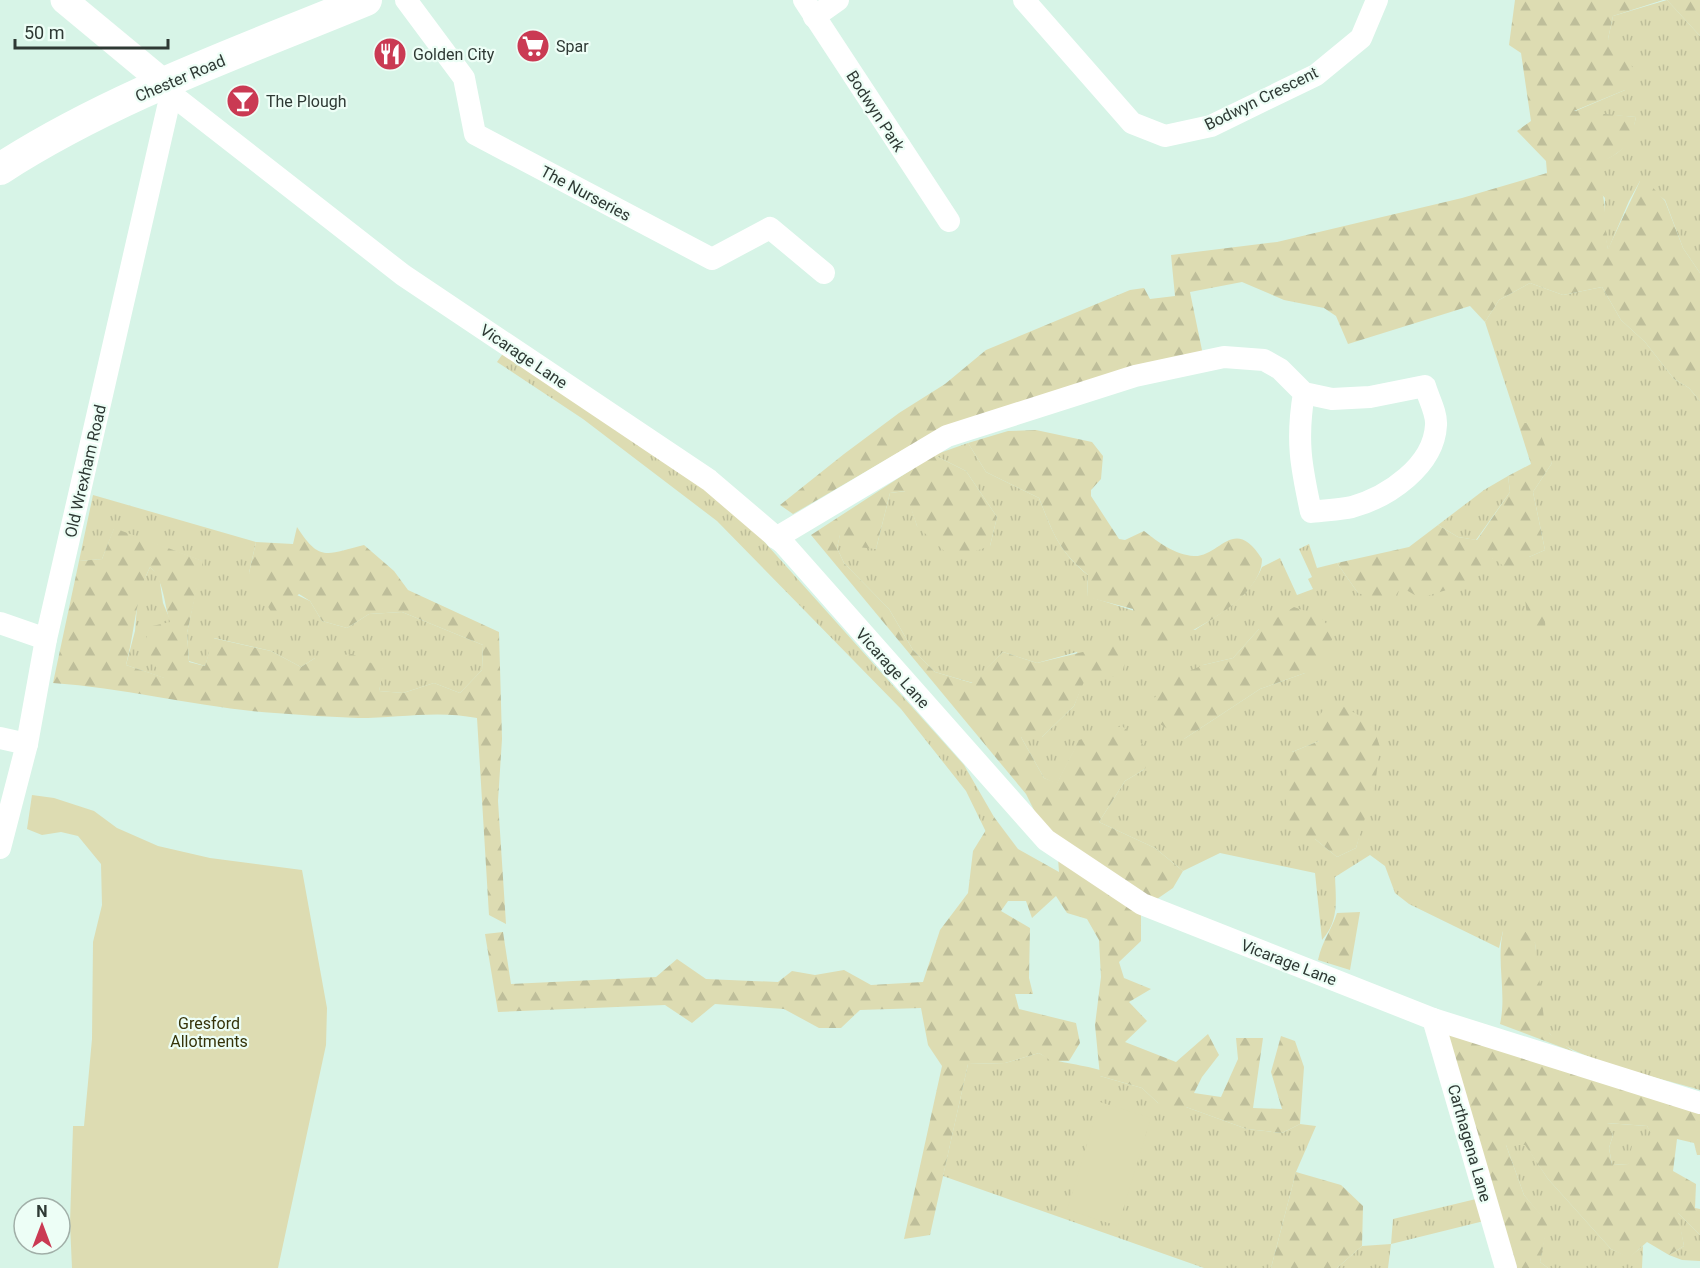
<svg xmlns="http://www.w3.org/2000/svg" width="1700" height="1268" font-family="Roboto,sans-serif">
<style>
.grass{fill:url(#grass-tufts);fill-rule:evenodd}
.forest{fill:url(#forest-firs);fill-rule:evenodd}
.green{fill:#dddcb2}
.lines{fill:none;stroke-linecap:round;stroke-linejoin:round}
.minor{stroke:#fff;stroke-width:22}
.tertiary{stroke:#fff;stroke-width:27}
.secondary{stroke:#fff;stroke-width:32}
.labels{text-anchor:middle;stroke-width:4.5;stroke-linejoin:round;paint-order:stroke}
.poi-label{font-size:16px;fill:#2e3934;stroke:#edfef6;text-anchor:start}
.street-label{font-size:16px;fill:#2e3934;stroke:#edfef6}
.park-label{font-size:16px;fill:#353309;stroke:#edfef6}
</style>
<defs>
<pattern id="grass-tufts" width="24" height="20" patternUnits="userSpaceOnUse" patternTransform="scale(1.5)"><rect width="24" height="20" fill="#dddcb2"/><path d="M3 7l-1-3M5 7V3M7 7l1-3M15 17l-1-3M17 17v-4M19 17l1-3" fill="none" stroke="#bebe9a"/></pattern>
<pattern id="forest-firs" width="22" height="20" patternUnits="userSpaceOnUse" patternTransform="scale(1.5)"><rect width="22" height="20" fill="#dddcb2"/><path d="M5 1l3.5 6h-7zM16 11l3.5 6h-7z" fill="#bebe9a"/></pattern>
</defs>
<rect width="100%" height="100%" fill="#d7f4e7"/>
<!-- grass -->
<g class="grass">
<path d="M 1667,0 L 1700,36 L 1700,273 L 1683,248 L 1665,200 L 1640,181 L 1629,201 L 1608,250 L 1604,230 L 1605,198 L 1578,169 C 1612,158 1628,155 1636,117 L 1573,112 L 1625,90 L 1608,39 L 1613,16 Z"/>
<path d="M 1530,283 L 1563,295 L 1602,287 L 1621,320 L 1645,342 L 1674,379 L 1689,388 L 1700,401 L 1700,1090 C 1666,1079 1570,1059 1550,1034 C 1537,1017 1537,964 1535,943 L 1503,931 L 1499,948 L 1409,904 L 1395,893 L 1385,866 L 1370,855 L 1335,877 C 1336,901 1339,921 1322,940 L 1315,873 L 1220,853 L 1183,871 L 1155,848 L 1099,822 L 1125,781 L 1145,769 L 1079,741 L 1057,784 L 1044,778 L 1021,737 L 1042,737 L 1074,706 L 1085,677 L 1077,652 L 1037,663 L 1003,652 L 973,683 L 935,672 L 913,650 L 889,609 L 844,563 L 837,548 L 840,534 L 876,549 L 890,493 L 906,491 L 917,526 L 990,546 L 997,517 L 966,471 L 934,455 L 968,443 L 986,472 L 1039,498 C 1052,531 1059,552 1088,575 L 1087,596 L 1195,630 C 1221,613 1250,597 1262,567 L 1280,558 L 1297,595 L 1313,589 L 1308,579 L 1312,577 L 1299,549 L 1309,544 L 1317,568 L 1337,563 L 1358,593 L 1401,587 L 1493,558 L 1529,557 L 1545,550 L 1533,492 L 1552,463 L 1527,423 L 1518,423 L 1485,322 L 1499,300 ZM 1259,629 L 1305,673 L 1260,689 L 1184,739 L 1203,665 L 1233,658 ZM 1319,741 L 1362,825 L 1356,848 L 1337,857 L 1315,839 L 1292,752 Z"/>
<polygon points="504,352 706,487 752,528 964,765 994,817 986,832 966,791 901,709 717,521 583,419 497,362"/>
<polygon points="1508,476 1510,492 1476,540 1458,537 1438,525 1484,490"/>
<polygon points="93,495 256,542 249,573 310,601 322,621 347,628 369,614 402,612 483,645 482,670 460,693 434,683 403,693 379,691 383,669 315,658 301,667 271,651 214,638 205,666 189,661 187,633 202,561 114,529 102,559 79,561"/>
<polygon points="150,567 159,576 163,603 171,622 167,679 126,665 135,631 138,594"/>
<path d="M 1039,1053 C 1053,1063 1081,1064 1100,1070 L 1100,1076 L 1142,1088 L 1158,1103 L 1186,1107 L 1247,1129 L 1282,1133 L 1300,1124 L 1316,1126 L 1296,1172 L 1271,1268 L 1204,1268 L 943,1176 L 968,1064 L 1005,1063 Z"/>
<polygon points="1606,1123 1647,1126 1653,1135 1628,1164 1612,1165 1609,1148 1613,1135"/>
<polygon points="1525,1144 1548,1179 1611,1249 1629,1257 1643,1246 1642,1268 1548,1268 1540,1262 1547,1223 1524,1195 1506,1145"/>
<polygon points="1476,1199 1484,1221 1391,1244 1388,1268 1337,1268 1362,1246 1391,1244 1393,1219"/>
<polygon points="1677,1212 1700,1235 1700,1261 1682,1260 1669,1255 1684,1246"/>
</g>
<!-- forest -->
<g class="forest">
<path d="M 1515,0 L 1663,0 L 1613,16 L 1608,39 L 1635,70 L 1625,90 L 1574,111 L 1636,117 C 1634,124 1634,135 1630,141 C 1618,156 1597,166 1579,169 C 1584,172 1592,175 1596,179 C 1608,192 1604,230 1608,249 L 1640,181 L 1646,180 L 1665,201 L 1683,248 L 1700,273 L 1700,401 L 1689,388 L 1674,379 L 1645,342 L 1621,320 L 1602,287 L 1563,295 L 1530,283 L 1499,300 L 1485,322 L 1470,306 L 1348,344 L 1336,316 L 1324,308 L 1284,300 L 1242,282 L 1190,292 L 1203,355 L 908,447 L 793,514 L 780,505 L 844,454 L 899,413 L 945,384 L 986,350 L 1130,290 L 1144,288 L 1150,299 L 1175,296 L 1171,255 L 1277,242 L 1462,198 L 1547,173 L 1546,161 L 1517,131 L 1531,121 L 1521,53 L 1509,45 Z"/>
<polygon points="1667,0 1700,0 1700,36"/>
<polygon points="1518,423 1527,423 1540,433 1552,463 1533,492 1545,550 1529,557 1514,574 1493,558 1473,582 1420,598 1401,587 1390,605 1358,593 1337,563 1409,547 1438,525 1458,537 1477,540 1510,492 1508,476 1531,464"/>
<path d="M 1036,430 L 1092,442 L 1103,456 L 1101,479 L 1091,490 L 1091,496 L 1119,539 L 1125,540 L 1144,531 C 1158,542 1175,555 1194,556 C 1220,557 1234,514 1262,559 C 1262,598 1189,636 1156,645 L 1136,633 L 1133,609 L 1087,597 L 1088,575 C 1058,550 1053,533 1039,498 L 986,472 L 968,443 L 1008,431 Z"/>
<polygon points="934,455 966,471 997,517 990,546 953,559 917,526 905,491 890,493 876,549 848,546 840,535 837,548 844,563 889,609 913,650 935,672 972,683 1003,652 1037,663 1120,643 1127,654 1121,677 1086,677 1074,706 1042,737 1021,737 1044,778 1057,783 1079,740 1122,726 1151,752 1145,769 1125,781 1099,822 1155,848 1183,871 1173,888 1141,910 1141,941 1119,962 1124,978 1151,989 1129,1002 1147,1021 1125,1042 1176,1062 1208,1034 1219,1055 1202,1077 1194,1093 1221,1097 1238,1059 1236,1038 1263,1038 1253,1108 1282,1109 1271,1072 1281,1036 1295,1041 1304,1067 1300,1124 1282,1133 1247,1129 1186,1107 1176,1114 1158,1103 1142,1088 1100,1076 1095,1025 1101,977 1099,940 1087,919 1067,913 1056,896 1032,918 1026,901 1008,901 1001,911 1030,928 1029,978 1033,994 1015,994 1019,1009 1076,1023 1080,1043 1069,1061 1051,1061 1039,1053 1005,1063 968,1064 930,1235 904,1239 942,1066 928,1045 921,1008 860,1010 841,1028 819,1028 784,1009 715,1004 692,1023 665,1005 498,1012 485,934 503,932 511,984 656,977 677,959 706,979 778,982 792,971 815,975 844,970 871,985 923,982 940,930 968,893 973,851 994,817 1018,849 1059,872 1058,858 1026,794 811,535"/>
<path d="M 297,527 C 320,563 327,554 364,545 L 394,571 L 408,590 L 499,632 L 502,739 L 498,801 L 506,924 L 489,915 L 477,718 C 437,710 398,718 358,718 C 330,717 303,715 275,713 C 200,708 128,688 53,683 L 79,561 L 102,559 L 114,528 L 203,561 L 187,633 L 189,662 L 205,666 L 213,638 L 271,651 L 301,667 L 315,658 L 352,654 L 384,669 L 379,691 L 403,693 L 434,683 L 460,693 L 482,670 L 483,645 L 402,612 L 369,614 L 347,628 L 322,621 L 310,601 L 299,594 L 274,617 L 249,573 L 256,542 L 293,544 ZM 150,567 C 164,580 164,604 170,622 L 148,627 L 145,654 L 165,678 L 126,665 C 135,632 135,597 150,567 Z"/>
<polygon points="1525,598 1537,599 1545,621 1546,640 1528,627"/>
<polygon points="1294,607 1319,616 1334,632 1327,657 1305,673 1260,689 1184,739 1160,724 1150,703 1171,679 1203,665 1233,658 1259,629"/>
<path d="M 1341,705 L 1372,723 L 1380,747 L 1375,785 L 1356,848 L 1337,857 L 1315,839 L 1294,837 C 1284,805 1282,783 1292,752 L 1319,741 L 1319,716 L 1325,708 Z"/>
<path d="M 1360,912 L 1350,970 L 1318,960 C 1322,941 1331,931 1337,913 Z"/>
<path d="M 1519,924 L 1535,943 L 1544,1019 L 1550,1034 L 1574,1052 L 1500,1024 C 1507,993 1496,962 1503,931 Z"/>
<path d="M 1442,1031 L 1700,1112 L 1700,1155 L 1697,1155 L 1694,1143 L 1677,1139 L 1673,1171 L 1696,1184 L 1695,1208 L 1700,1209 L 1700,1235 L 1678,1213 L 1684,1246 L 1669,1255 L 1647,1242 L 1629,1258 L 1611,1249 L 1548,1179 L 1525,1145 L 1506,1145 L 1524,1195 L 1548,1223 L 1540,1262 L 1548,1268 L 1511,1268 ZM 1607,1123 L 1647,1126 L 1652,1135 L 1633,1141 L 1628,1164 L 1612,1165 L 1609,1148 L 1613,1135 Z"/>
<polygon points="1296,1172 1341,1185 1363,1206 1362,1246 1337,1268 1271,1268"/>
</g>
<!-- green -->
<g class="green">
<polygon points="32,795 54,798 94,811 117,828 158,846 210,858 302,870 327,1008 326,1045 278,1268 72,1268 70,1224 73,1126 84,1126 92,1039 93,942 102,905 101,864 78,836 61,832 42,835 27,829"/>
<polygon points="1100,1102 1151,1118 1118,1226 1067,1210"/>
</g>
<g class="lines">
<!-- minor -->
<g class="minor">
<polyline points="406,0 464,78 475,134 712,259 770,228 824,273"/>
<polyline points="804,0 949,221"/>
<polyline points="1024,0 1132,123 1165,136 1211,126 1316,75 1361,38 1377,0"/>
<polyline points="814,17 838,0"/>
<polyline points="164,83 171,94 403,275 709,480 784,544 1046,840 1142,904 1433,1019 1700,1103"/>
<path d="M 776,538 L 947,436 L 1135,376 L 1224,357 L 1264,360 L 1280,369 L 1304,393 L 1332,399 L 1370,397 L 1425,386 C 1428,397 1437,413 1436,425 C 1434,466 1388,497 1352,507 C 1339,510 1324,510 1311,512 C 1301,466 1296,440 1304,393"/>
<polyline points="0,623 46,639"/>
<polyline points="0,738 27,744"/>
<polyline points="0,848 27,744 46,639 171,94"/>
<polyline points="1433,1019 1506,1268"/>
</g>
<!-- tertiary -->
<polyline class="tertiary" points="64,0 164,83"/>
<!-- secondary -->
<path class="secondary" d="M 0,169 C 113,96 243,51 366,0"/>
</g>
<!-- icons -->
<defs>
<g id="supermarket-disc" transform="scale(1.725)"><circle r="9.5" fill="#ca3a53" stroke="#edfef6"/><path d="M-6-5.5h2.5l.6 2H6L4.5 2H-2.5L-4.4-4H-6ZM-1.5 3.2a1.3 1.3 0 1 0 .1 0ZM3 3.2a1.3 1.3 0 1 0 .1 0Z" fill="#fff"/></g>
<g id="restaurant-disc" transform="scale(1.725)"><circle r="9.5" fill="#ca3a53" stroke="#edfef6"/><path d="M-5-6h1v4h1v-4h1v4h1v-4h1v5L-1.5 .5V6h-2V.5L-5-1ZM5-6V6H3V1.5H1.5Q1.5-4 5-6Z" fill="#fff"/></g>
<g id="bar-disc" transform="scale(1.725)"><circle r="9.5" fill="#ca3a53" stroke="#edfef6"/><path d="M-6-5H6L.8 .8V4.5H3.5V6h-7V4.5H-.8V.8Z" fill="#fff"/></g>
</defs>
<g fill-rule="evenodd">
<use href="#supermarket-disc" x="533" y="46"/>
<use href="#restaurant-disc" x="390" y="54"/>
<use href="#bar-disc" x="243" y="101"/>
</g>
<g class="labels">
<!-- poi labels -->
<g class="poi-label">
<text x="556" y="52">Spar</text>
<text x="413" y="60">Golden City</text>
<text x="266" y="107">The Plough</text>
</g>
<!-- street labels -->
<g class="street-label">
<text transform="translate(180 78) rotate(-23)" y="6">Chester Road</text>
<text transform="translate(1261 98) rotate(-26)" y="6">Bodwyn Crescent</text>
<text transform="translate(876 111) rotate(57)" y="6">Bodwyn Park</text>
<text transform="translate(586 193) rotate(28)" y="6">The Nurseries</text>
<text transform="translate(524 356) rotate(34)" y="6">Vicarage Lane</text>
<text transform="translate(85 471) rotate(-77)" y="6">Old Wrexham Road</text>
<text transform="translate(893 668) rotate(48)" y="6">Vicarage Lane</text>
<text transform="translate(1289 962) rotate(21)" y="6">Vicarage Lane</text>
<text transform="translate(1470 1143) rotate(74)" y="6">Carthagena Lane</text>
</g>
<!-- park labels -->
<g class="park-label">
<text x="209" y="1029">Gresford<tspan x="209" dy="18">Allotments</tspan></text>
</g>
</g>
<!-- north arrow -->
<g transform="translate(42 1226)"><circle r="28" fill="#edfef6" stroke="#a1afa8" stroke-width="1.5"/>
<path d="M0-4.5L10 22L0 15L-10 22Z" fill="#ca3a53"/>
<text y="-9" font-size="16" font-weight="bold" text-anchor="middle" fill="#2e3934">N</text>
</g>
<!-- scale -->
<path d="M15 39v9h153v-9" fill="none" stroke="#2e3934" stroke-width="3"/>
<text x="24" y="39" font-size="18" fill="#2e3934" stroke="#edfef6" stroke-width="4.5" paint-order="stroke">50 m</text>
</svg>
